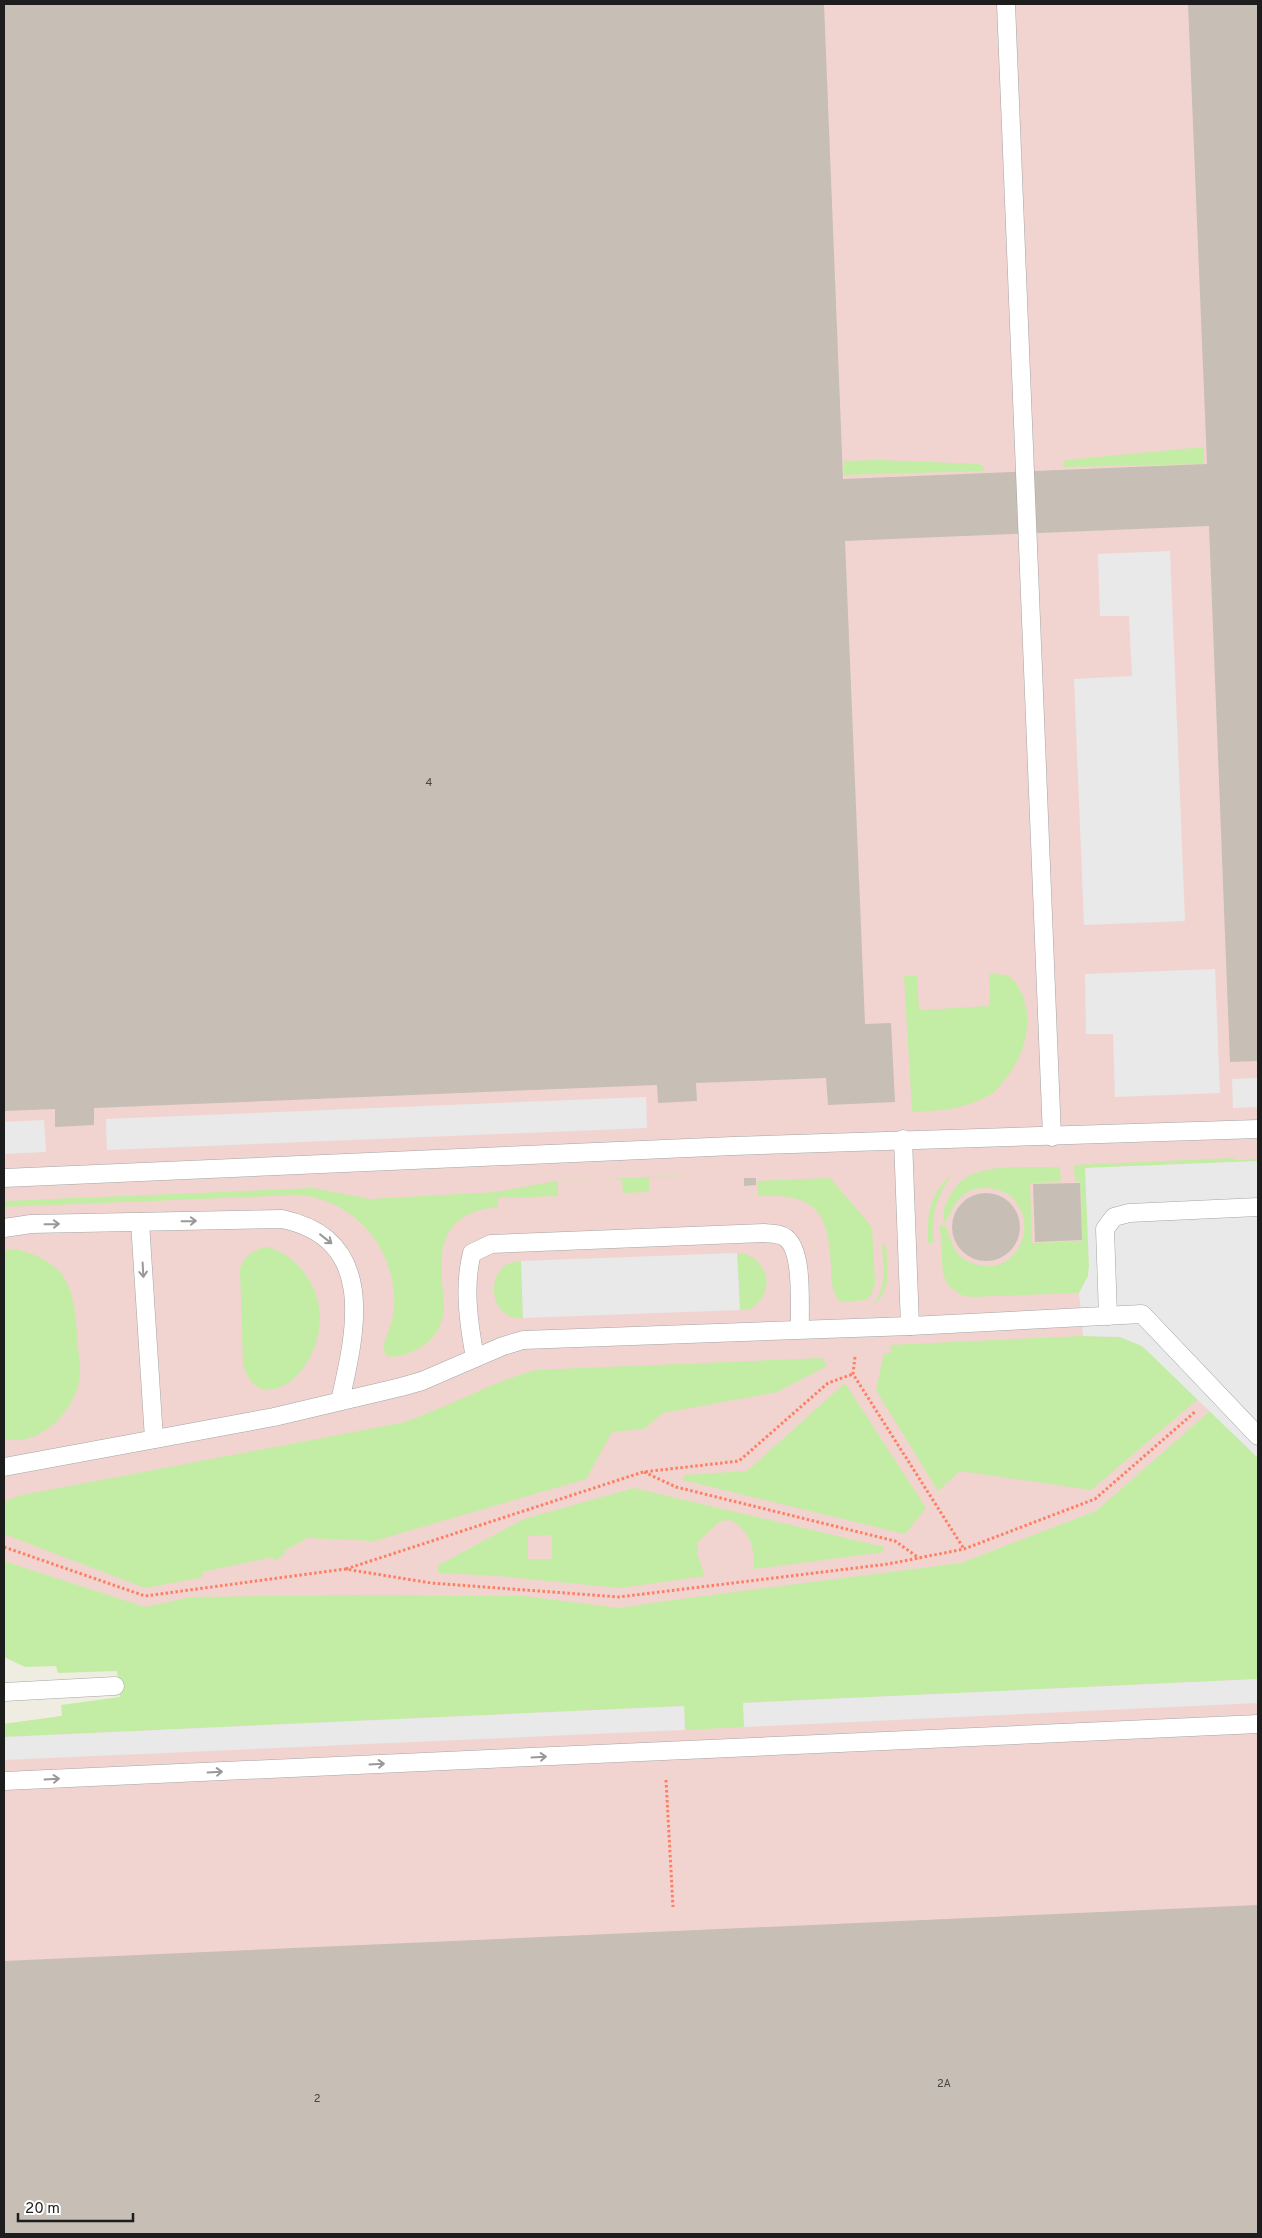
<svg xmlns="http://www.w3.org/2000/svg" width="1262" height="2238" font-family="Overpass,sans-serif">
<style>
.commercial{fill:#f1d4d0}
.grass{fill:#c3eda4;fill-rule:evenodd}
.parking{fill:#e9e9e9}
.building{fill:#c7beb5}
.lines{fill:none;stroke-linecap:round;stroke-linejoin:round}
.lane-casing{stroke:#a4a4a4;stroke-width:19}
.path{stroke:#ff7e63;stroke-width:3;stroke-dasharray:2.5 2.5;stroke-linecap:butt}
.lane{stroke:#fff;stroke-width:18}
.oneway{stroke:#999}
.labels{text-anchor:middle;stroke-width:4;stroke-linejoin:round;paint-order:stroke}
.number-label{font-size:11px;fill:#484543}
</style>
<rect width="100%" height="100%" fill="#efece2"/>
<!-- commercial -->
<g class="commercial">
<polygon points="4,4 1258,4 1258,1619 67,1668 4,1589"/>
<polygon points="1258,1651 1258,2234 4,2234 4,1724 62,1716"/>
</g>
<!-- grass -->
<g class="grass">
<polygon points="1204,447 1204,464 1064,467 1063,463 1066,460"/>
<polygon points="879,460 979,464 984,467 984,471 844,475 844,461"/>
<path d="M 989,973 C 994,974 1002,974 1008,976 C 1013,978 1017,984 1020,990 C 1036,1021 1024,1057 1003,1082 C 1000,1085 997,1090 993,1093 C 968,1109 940,1111 912,1112 L 904,976 L 917,976 L 919,1010 L 990,1006 Z"/>
<path d="M 1234,1158 L 1235,1160 L 1258,1159 L 1258,1161 L 1086,1168 L 1089,1266 L 1088,1276 L 1079,1293 L 971,1297 L 961,1295 L 948,1285 L 943,1274 L 940,1225 L 946,1226 C 949,1235 952,1246 958,1254 C 963,1260 971,1263 978,1265 C 1019,1275 1041,1220 1009,1195 C 999,1188 984,1186 972,1190 C 952,1198 951,1218 944,1223 C 942,1214 944,1205 949,1197 C 953,1191 958,1183 964,1179 C 985,1163 1034,1168 1060,1167 L 1061,1182 L 1030,1183 L 1032,1243 L 1082,1241 L 1080,1181 L 1075,1181 L 1074,1165 Z"/>
<path d="M 952,1174 C 935,1200 932,1213 933,1243 L 928,1243 C 927,1213 929,1195 952,1174 Z"/>
<path d="M 700,1175 L 649,1178 L 649,1192 L 623,1193 L 622,1179 L 558,1181 L 558,1196 L 498,1198 L 498,1207 C 451,1211 438,1237 442,1281 C 443,1295 446,1310 441,1323 C 436,1337 425,1346 412,1352 C 404,1355 394,1359 386,1355 L 383,1348 C 387,1334 393,1322 394,1307 C 397,1251 357,1201 300,1195 L 4,1207 L 4,1201 L 313,1188 L 370,1199 L 496,1192 L 556,1181 Z"/>
<path d="M 830,1178 L 872,1227 L 875,1283 L 871,1295 L 866,1300 L 841,1302 C 831,1292 831,1280 831,1266 C 829,1211 815,1193 758,1196 L 757,1181 Z"/>
<path d="M 886,1244 C 887,1270 894,1289 871,1307 C 888,1289 883,1267 882,1245 Z"/>
<path d="M 269,1247 C 288,1254 301,1265 311,1283 C 347,1352 262,1431 243,1365 L 240,1268 C 246,1254 254,1249 269,1247 Z"/>
<path d="M 17,1249 C 33,1254 48,1259 60,1272 C 77,1293 76,1323 78,1349 C 79,1357 81,1367 80,1375 C 78,1409 39,1448 4,1439 L 4,1250 Z"/>
<path d="M 737,1253 C 757,1253 773,1274 764,1294 C 761,1300 756,1305 751,1309 L 740,1310 Z"/>
<path d="M 521,1261 L 523,1318 C 495,1321 485,1285 503,1267 C 507,1263 515,1262 521,1261 Z"/>
<polygon points="1083,1336 1120,1337 1142,1346 1198,1399 1091,1490 960,1471 938,1491 876,1390 884,1353 891,1353 890,1345"/>
<path d="M 822,1358 L 827,1366 L 777,1392 L 663,1413 L 644,1429 L 612,1432 L 586,1479 L 374,1541 L 308,1538 L 284,1551 L 285,1554 L 274,1561 L 273,1557 L 202,1572 L 203,1577 L 145,1588 L 4,1534 L 4,1502 L 17,1496 L 401,1423 C 447,1408 489,1383 535,1370 Z"/>
<polygon points="845,1383 926,1508 905,1534 682,1480 685,1475 747,1471"/>
<polygon points="1210,1411 1258,1458 1258,1679 743,1703 744,1727 685,1730 684,1706 4,1737 4,1724 62,1716 61,1705 120,1697 117,1671 58,1673 56,1666 25,1667 4,1657 4,1561 145,1607 191,1597 356,1595 522,1596 620,1608 665,1601 961,1563 1096,1511"/>
<path d="M 634,1488 L 884,1547 L 884,1552 L 754,1569 C 754,1545 751,1534 731,1520 L 720,1521 L 698,1542 L 697,1554 L 705,1576 L 620,1588 L 499,1576 L 439,1573 L 437,1566 L 524,1519 ZM 552,1535 L 552,1559 L 528,1559 L 528,1536 Z"/>
</g>
<!-- parking -->
<g class="parking">
<polygon points="1170,551 1185,921 1084,925 1074,679 1132,676 1129,616 1100,616 1098,554"/>
<polygon points="1215,969 1220,1093 1115,1097 1113,1034 1086,1034 1085,974"/>
<polygon points="1258,1078 1258,1107 1233,1108 1232,1079"/>
<polygon points="646,1097 647,1128 107,1150 106,1119"/>
<polygon points="44,1120 46,1152 4,1154 4,1122"/>
<polygon points="1258,1161 1258,1458 1142,1346 1120,1337 1083,1336 1079,1293 1088,1276 1089,1266 1085,1168"/>
<polygon points="737,1253 740,1310 523,1318 521,1261"/>
<polygon points="1258,1679 1258,1703 744,1727 743,1703"/>
<polygon points="684,1706 685,1730 4,1760 4,1737"/>
</g>
<!-- building -->
<g class="building">
<polygon points="4,4 824,4 843,479 1207,464 1188,4 1258,4 1258,1061 1230,1062 1209,526 845,541 865,1024 891,1023 895,1102 828,1105 826,1078 696,1083 697,1101 658,1103 657,1085 94,1108 94,1125 55,1127 55,1109 4,1111"/>
<polygon points="744,1178 756,1178 756,1185 744,1186"/>
<polygon points="1080,1183 1082,1240 1035,1242 1033,1184"/>
<circle cx="986" cy="1227" r="34"/>
<polygon points="1258,1905 1258,2234 4,2234 4,1961"/>
</g>
<g class="lines">
<!-- lane casing -->
<g class="lane-casing">
<g id="lane">
<polyline points="1006,4 1052,1137"/>
<polyline points="903,1139 910,1326"/>
<polyline points="4,1178 733,1146 1258,1129"/>
<polyline points="140,1222 154,1439"/>
<path d="M 4,1228 L 31,1224 L 282,1219 C 378,1239 356,1331 340,1401"/>
<polyline points="1108,1316 1105,1229 1114,1217 1129,1213 1258,1207"/>
<path d="M 475,1358 C 469,1325 463,1287 472,1253 L 491,1244 L 764,1233 C 771,1234 780,1233 786,1238 C 804,1252 799,1307 800,1329"/>
<polyline points="4,1467 274,1417 401,1387 422,1381 503,1346 523,1340 910,1326 1142,1314 1258,1436"/>
<polyline points="4,1692 115,1686"/>
<polyline points="4,1781 1258,1724"/>
</g>
</g>
<!-- path -->
<g class="path">
<polyline points="855,1357 853,1374 964,1549"/>
<polyline points="644,1472 676,1487 895,1541 919,1558"/>
<polyline points="4,1547 145,1596 345,1569 431,1583 619,1597 888,1564 964,1549 1095,1499 1196,1411"/>
<polyline points="346,1569 643,1472 739,1461 828,1383 853,1374"/>
<polyline points="666,1780 673,1907"/>
</g>
<!-- lane -->
<use href="#lane" class="lane"/>
</g>
<!-- one-way arrows -->
<defs><path id="oneway-shaft" d="M-6 0H5M1.5-3L5.5 0L1.5 3" fill="none" stroke-width="1.6" stroke-linecap="round" stroke-linejoin="round" transform="scale(1.25)"/></defs>
<g class="oneway">
<use href="#oneway-shaft" transform="translate(189 1221) rotate(-1)"/>
<use href="#oneway-shaft" transform="translate(52 1224) rotate(-1)"/>
<use href="#oneway-shaft" transform="translate(326 1239) rotate(38)"/>
<use href="#oneway-shaft" transform="translate(143 1270) rotate(87)"/>
<use href="#oneway-shaft" transform="translate(539 1757) rotate(-3)"/>
<use href="#oneway-shaft" transform="translate(377 1764) rotate(-3)"/>
<use href="#oneway-shaft" transform="translate(215 1772) rotate(-3)"/>
<use href="#oneway-shaft" transform="translate(52 1779) rotate(-3)"/>
</g>
<g class="labels">
<!-- number labels -->
<g class="number-label">
<text x="429" y="786">4</text>
<text x="944" y="2087">2A</text>
<text x="317" y="2102">2</text>
</g>
</g>
<!-- border -->
<rect width="1262" height="2238" fill="none" stroke="#1d1d1d" stroke-width="10"/>
<!-- scale -->
<path d="M18 2213v8h115v-8" fill="none" stroke="#1d1d1d" stroke-width="2.5"/>
<text x="25" y="2213" font-size="15" fill="#1d1d1d" stroke="#ffffff" stroke-width="4" paint-order="stroke">20 m</text>
</svg>
